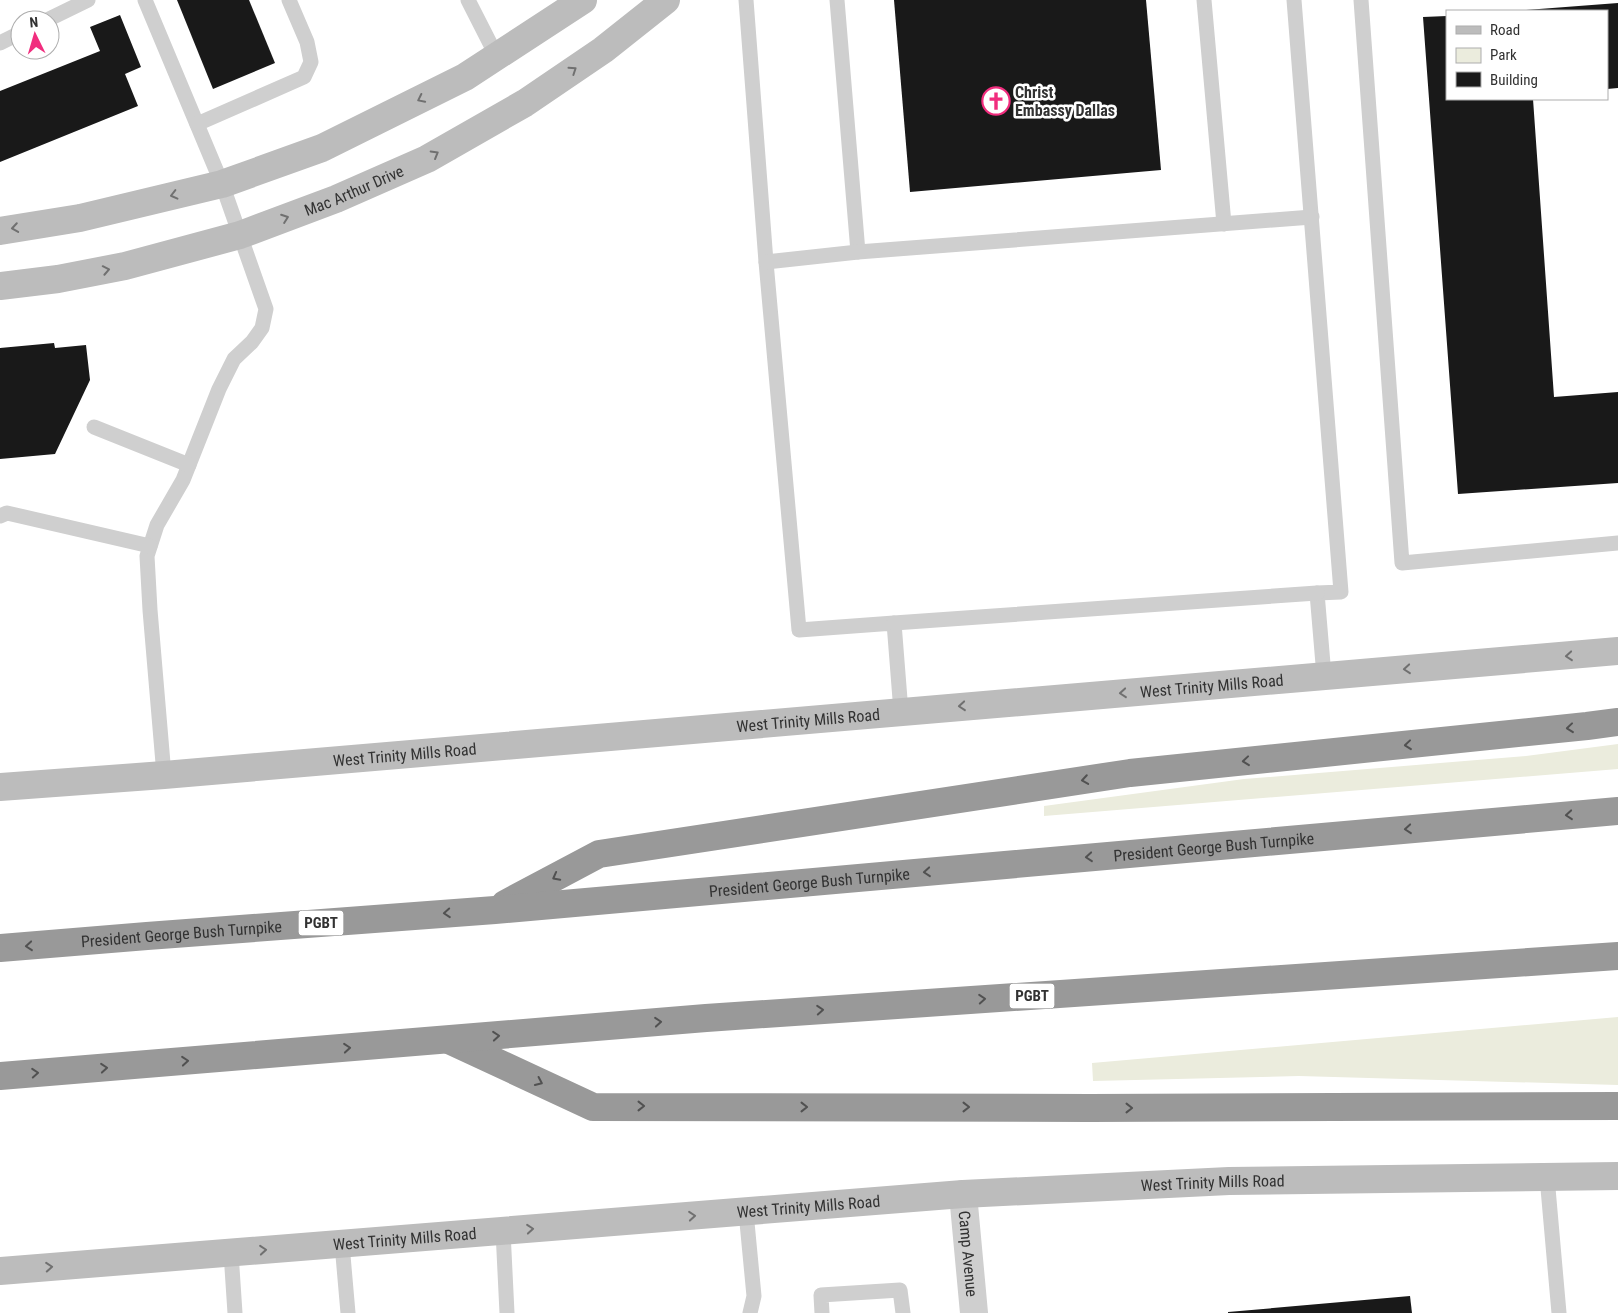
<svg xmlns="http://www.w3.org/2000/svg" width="1618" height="1313" font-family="'Roboto Condensed',sans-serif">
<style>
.green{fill:#ebecdd}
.building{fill:#191919}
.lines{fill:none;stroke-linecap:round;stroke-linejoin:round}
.lane{stroke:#cfcfcf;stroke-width:15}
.street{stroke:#cfcfcf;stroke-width:28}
.secondary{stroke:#bcbcbc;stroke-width:28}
.highway{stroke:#999;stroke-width:28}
.oneway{stroke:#707070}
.oneway2{stroke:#515151}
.labels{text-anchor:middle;stroke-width:5;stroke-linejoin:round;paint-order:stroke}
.shield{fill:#fff;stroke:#707070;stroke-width:1}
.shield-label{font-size:15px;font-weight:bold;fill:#323232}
.poi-label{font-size:16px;font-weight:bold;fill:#323232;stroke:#fff;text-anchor:start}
.street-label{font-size:16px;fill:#323232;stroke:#fff}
</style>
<rect width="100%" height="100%" fill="#fff"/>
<!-- green -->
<g class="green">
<polygon points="1618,744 1618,769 1044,816 1044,806 1244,779 1526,756"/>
<polygon points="1618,1017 1618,1085 1299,1076 1093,1081 1092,1063"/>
</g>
<!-- building -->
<g class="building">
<polygon points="177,0 249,0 275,63 213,89"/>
<polygon points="894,0 1146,0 1161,170 910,192"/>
<polygon points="1618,3 1618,88 1607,89 1607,11 1526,11 1526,10"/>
<polygon points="120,15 141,67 125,74 138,106 0,162 0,91 100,51 90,27"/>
<polygon points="1447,16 1447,99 1533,99 1554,397 1618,392 1618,483 1458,494 1423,17"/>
<polygon points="54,343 55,348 86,345 90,380 55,454 0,459 0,348"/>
<polygon points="1410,1296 1412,1313 1228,1313 1228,1312"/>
</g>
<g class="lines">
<!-- lane -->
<g class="lane">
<polyline points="145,0 222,184 266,309 262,328 252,342 234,359 219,389 183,480 157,525 147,556 150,610 164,775"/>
<polyline points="468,0 497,57"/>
<polyline points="746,0 766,262 799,630 894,623 901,712"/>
<polyline points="837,0 858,252"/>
<polyline points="1204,0 1224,224"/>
<polyline points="1294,0 1341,592 1317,593 1324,676"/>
<polyline points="1361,0 1402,563 1618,543"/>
<polyline points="47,20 88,0"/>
<polyline points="0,43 20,33"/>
<polyline points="197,124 304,77 311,62 307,42 289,0"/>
<polyline points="766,262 858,252 1312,217"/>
<polyline points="94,427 189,465"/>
<polyline points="0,516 7,513 150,546"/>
<polyline points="894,623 1317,593"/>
<polyline points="1547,1177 1559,1313"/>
<polyline points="746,1212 754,1296 750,1313"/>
<polyline points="503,1231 507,1313"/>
<polyline points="342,1244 348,1313"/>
<polyline points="231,1253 235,1313"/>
<polyline points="822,1313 821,1295 900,1290 903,1313"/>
</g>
<!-- street -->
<path class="street" id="s1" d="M 963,1194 L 974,1313"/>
<!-- secondary -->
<g class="secondary">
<polyline points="0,231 80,218 222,184 322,148 465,77 583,0"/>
<path id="s2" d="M 0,286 L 58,279 L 125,266 L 240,235 L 336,199 L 427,159 L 525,103 L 603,50 L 666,0"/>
<path id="s3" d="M 0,787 L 164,775 L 1618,651"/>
<path id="s4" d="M 0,1271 L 963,1194 L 1229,1181 L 1618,1176"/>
</g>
<!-- highway -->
<g class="highway">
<polyline points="505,904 599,854 1130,773 1587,726 1618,722"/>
<path id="s5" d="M 0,948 L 147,936 L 495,910 L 1618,811"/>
<polyline points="449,1040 593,1107 1090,1108 1618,1106"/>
<polyline points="0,1076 706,1018 1618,956"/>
</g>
</g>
<!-- one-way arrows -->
<defs><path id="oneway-chevron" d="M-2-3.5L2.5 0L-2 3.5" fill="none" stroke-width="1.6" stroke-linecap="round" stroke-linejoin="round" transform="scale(1.25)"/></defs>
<g class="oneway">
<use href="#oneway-chevron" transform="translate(573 70) rotate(-34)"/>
<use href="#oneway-chevron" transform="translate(421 99) rotate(154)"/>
<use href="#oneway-chevron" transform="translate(435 154) rotate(-30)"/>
<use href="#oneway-chevron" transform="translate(174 195) rotate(166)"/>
<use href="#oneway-chevron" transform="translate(285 218) rotate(-20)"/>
<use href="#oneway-chevron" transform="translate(15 228) rotate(171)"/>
<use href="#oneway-chevron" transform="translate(106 270) rotate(-11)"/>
<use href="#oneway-chevron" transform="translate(1569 656) rotate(175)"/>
<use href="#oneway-chevron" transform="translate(1407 669) rotate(175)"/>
<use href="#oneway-chevron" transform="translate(1123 693) rotate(175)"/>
<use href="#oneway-chevron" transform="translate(962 706) rotate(175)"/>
<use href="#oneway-chevron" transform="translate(692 1216) rotate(-5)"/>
<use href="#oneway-chevron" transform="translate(530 1229) rotate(-5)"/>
<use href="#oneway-chevron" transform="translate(263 1250) rotate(-5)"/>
<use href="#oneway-chevron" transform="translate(49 1267) rotate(-4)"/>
</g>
<g class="oneway2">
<use href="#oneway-chevron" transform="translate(1570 728) rotate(174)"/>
<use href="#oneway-chevron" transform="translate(1408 745) rotate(174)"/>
<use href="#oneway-chevron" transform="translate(1246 761) rotate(174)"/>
<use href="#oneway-chevron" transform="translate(1085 780) rotate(171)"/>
<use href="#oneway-chevron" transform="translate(1569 815) rotate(175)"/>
<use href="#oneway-chevron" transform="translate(1408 829) rotate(175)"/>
<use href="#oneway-chevron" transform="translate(1089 857) rotate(175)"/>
<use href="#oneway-chevron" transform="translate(927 872) rotate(175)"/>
<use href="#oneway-chevron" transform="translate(556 877) rotate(152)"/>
<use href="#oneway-chevron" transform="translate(447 913) rotate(176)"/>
<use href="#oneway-chevron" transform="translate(29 946) rotate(175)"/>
<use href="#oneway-chevron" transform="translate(982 999) rotate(-4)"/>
<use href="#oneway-chevron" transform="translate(820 1010) rotate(-4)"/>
<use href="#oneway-chevron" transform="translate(658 1022) rotate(-5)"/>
<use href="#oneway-chevron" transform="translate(496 1036) rotate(-5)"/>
<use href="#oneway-chevron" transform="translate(347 1048) rotate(-5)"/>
<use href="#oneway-chevron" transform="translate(185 1061) rotate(-5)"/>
<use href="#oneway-chevron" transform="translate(104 1068) rotate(-5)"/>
<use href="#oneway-chevron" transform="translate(35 1073) rotate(-4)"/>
<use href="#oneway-chevron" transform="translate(539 1082) rotate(25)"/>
<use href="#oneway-chevron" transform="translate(641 1106)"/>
<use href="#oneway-chevron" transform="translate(804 1107)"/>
<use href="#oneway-chevron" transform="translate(966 1107)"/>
<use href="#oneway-chevron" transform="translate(1129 1108)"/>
</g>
<!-- icons -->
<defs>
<g id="church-ring" transform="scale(1.4375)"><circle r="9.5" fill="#fff" stroke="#f12d7e" stroke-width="1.5"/><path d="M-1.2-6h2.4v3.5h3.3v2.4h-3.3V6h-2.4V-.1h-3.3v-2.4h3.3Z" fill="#f12d7e"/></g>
</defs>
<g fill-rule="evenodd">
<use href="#church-ring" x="996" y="101"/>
</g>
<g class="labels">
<!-- shield labels -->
<g class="shield">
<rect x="298.5" y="910.5" width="45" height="25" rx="4"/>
<rect x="1009.5" y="983.5" width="45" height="25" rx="4"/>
</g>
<g class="shield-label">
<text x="321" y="928">PGBT</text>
<text x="1032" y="1001">PGBT</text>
</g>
<!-- poi labels -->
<g class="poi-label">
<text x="1015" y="98">Christ<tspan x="1015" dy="18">Embassy Dallas</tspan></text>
</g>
<!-- street labels -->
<g class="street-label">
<text dy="6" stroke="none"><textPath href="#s2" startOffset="368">Mac Arthur Drive</textPath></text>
<text dy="6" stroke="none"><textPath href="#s3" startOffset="1216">West Trinity Mills Road</textPath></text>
<text dy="6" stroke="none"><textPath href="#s3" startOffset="811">West Trinity Mills Road</textPath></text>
<text dy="6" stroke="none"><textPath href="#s3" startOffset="406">West Trinity Mills Road</textPath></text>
<text dy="6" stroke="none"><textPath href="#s5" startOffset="1218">President George Bush Turnpike</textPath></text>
<text dy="6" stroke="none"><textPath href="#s5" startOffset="812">President George Bush Turnpike</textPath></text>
<text dy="6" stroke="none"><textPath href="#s5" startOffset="182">President George Bush Turnpike</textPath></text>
<text dy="6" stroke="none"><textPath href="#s4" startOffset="1216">West Trinity Mills Road</textPath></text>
<text dy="6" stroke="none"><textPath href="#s4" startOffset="811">West Trinity Mills Road</textPath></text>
<text dy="6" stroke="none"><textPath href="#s4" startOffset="406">West Trinity Mills Road</textPath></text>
<text dy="6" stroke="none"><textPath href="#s1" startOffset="60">Camp Avenue</textPath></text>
</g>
</g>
<!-- legend -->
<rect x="1446" y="10" width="162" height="90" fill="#ffffff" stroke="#adadad"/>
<rect x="1456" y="26" width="25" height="8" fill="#bcbcbc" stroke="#adadad"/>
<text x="1490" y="35" font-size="15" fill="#323232">Road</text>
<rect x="1456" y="48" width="25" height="15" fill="#ebecdd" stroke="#adadad"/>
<text x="1490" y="60" font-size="15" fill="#323232">Park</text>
<rect x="1456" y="72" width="25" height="15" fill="#191919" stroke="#adadad"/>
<text x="1490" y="85" font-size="15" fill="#323232">Building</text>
<!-- north arrow -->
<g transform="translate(35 35) rotate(355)"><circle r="24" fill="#ffffff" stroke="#adadad"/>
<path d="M0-4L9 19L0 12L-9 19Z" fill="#f12d7e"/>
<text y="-8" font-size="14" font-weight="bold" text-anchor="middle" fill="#323232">N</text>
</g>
</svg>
